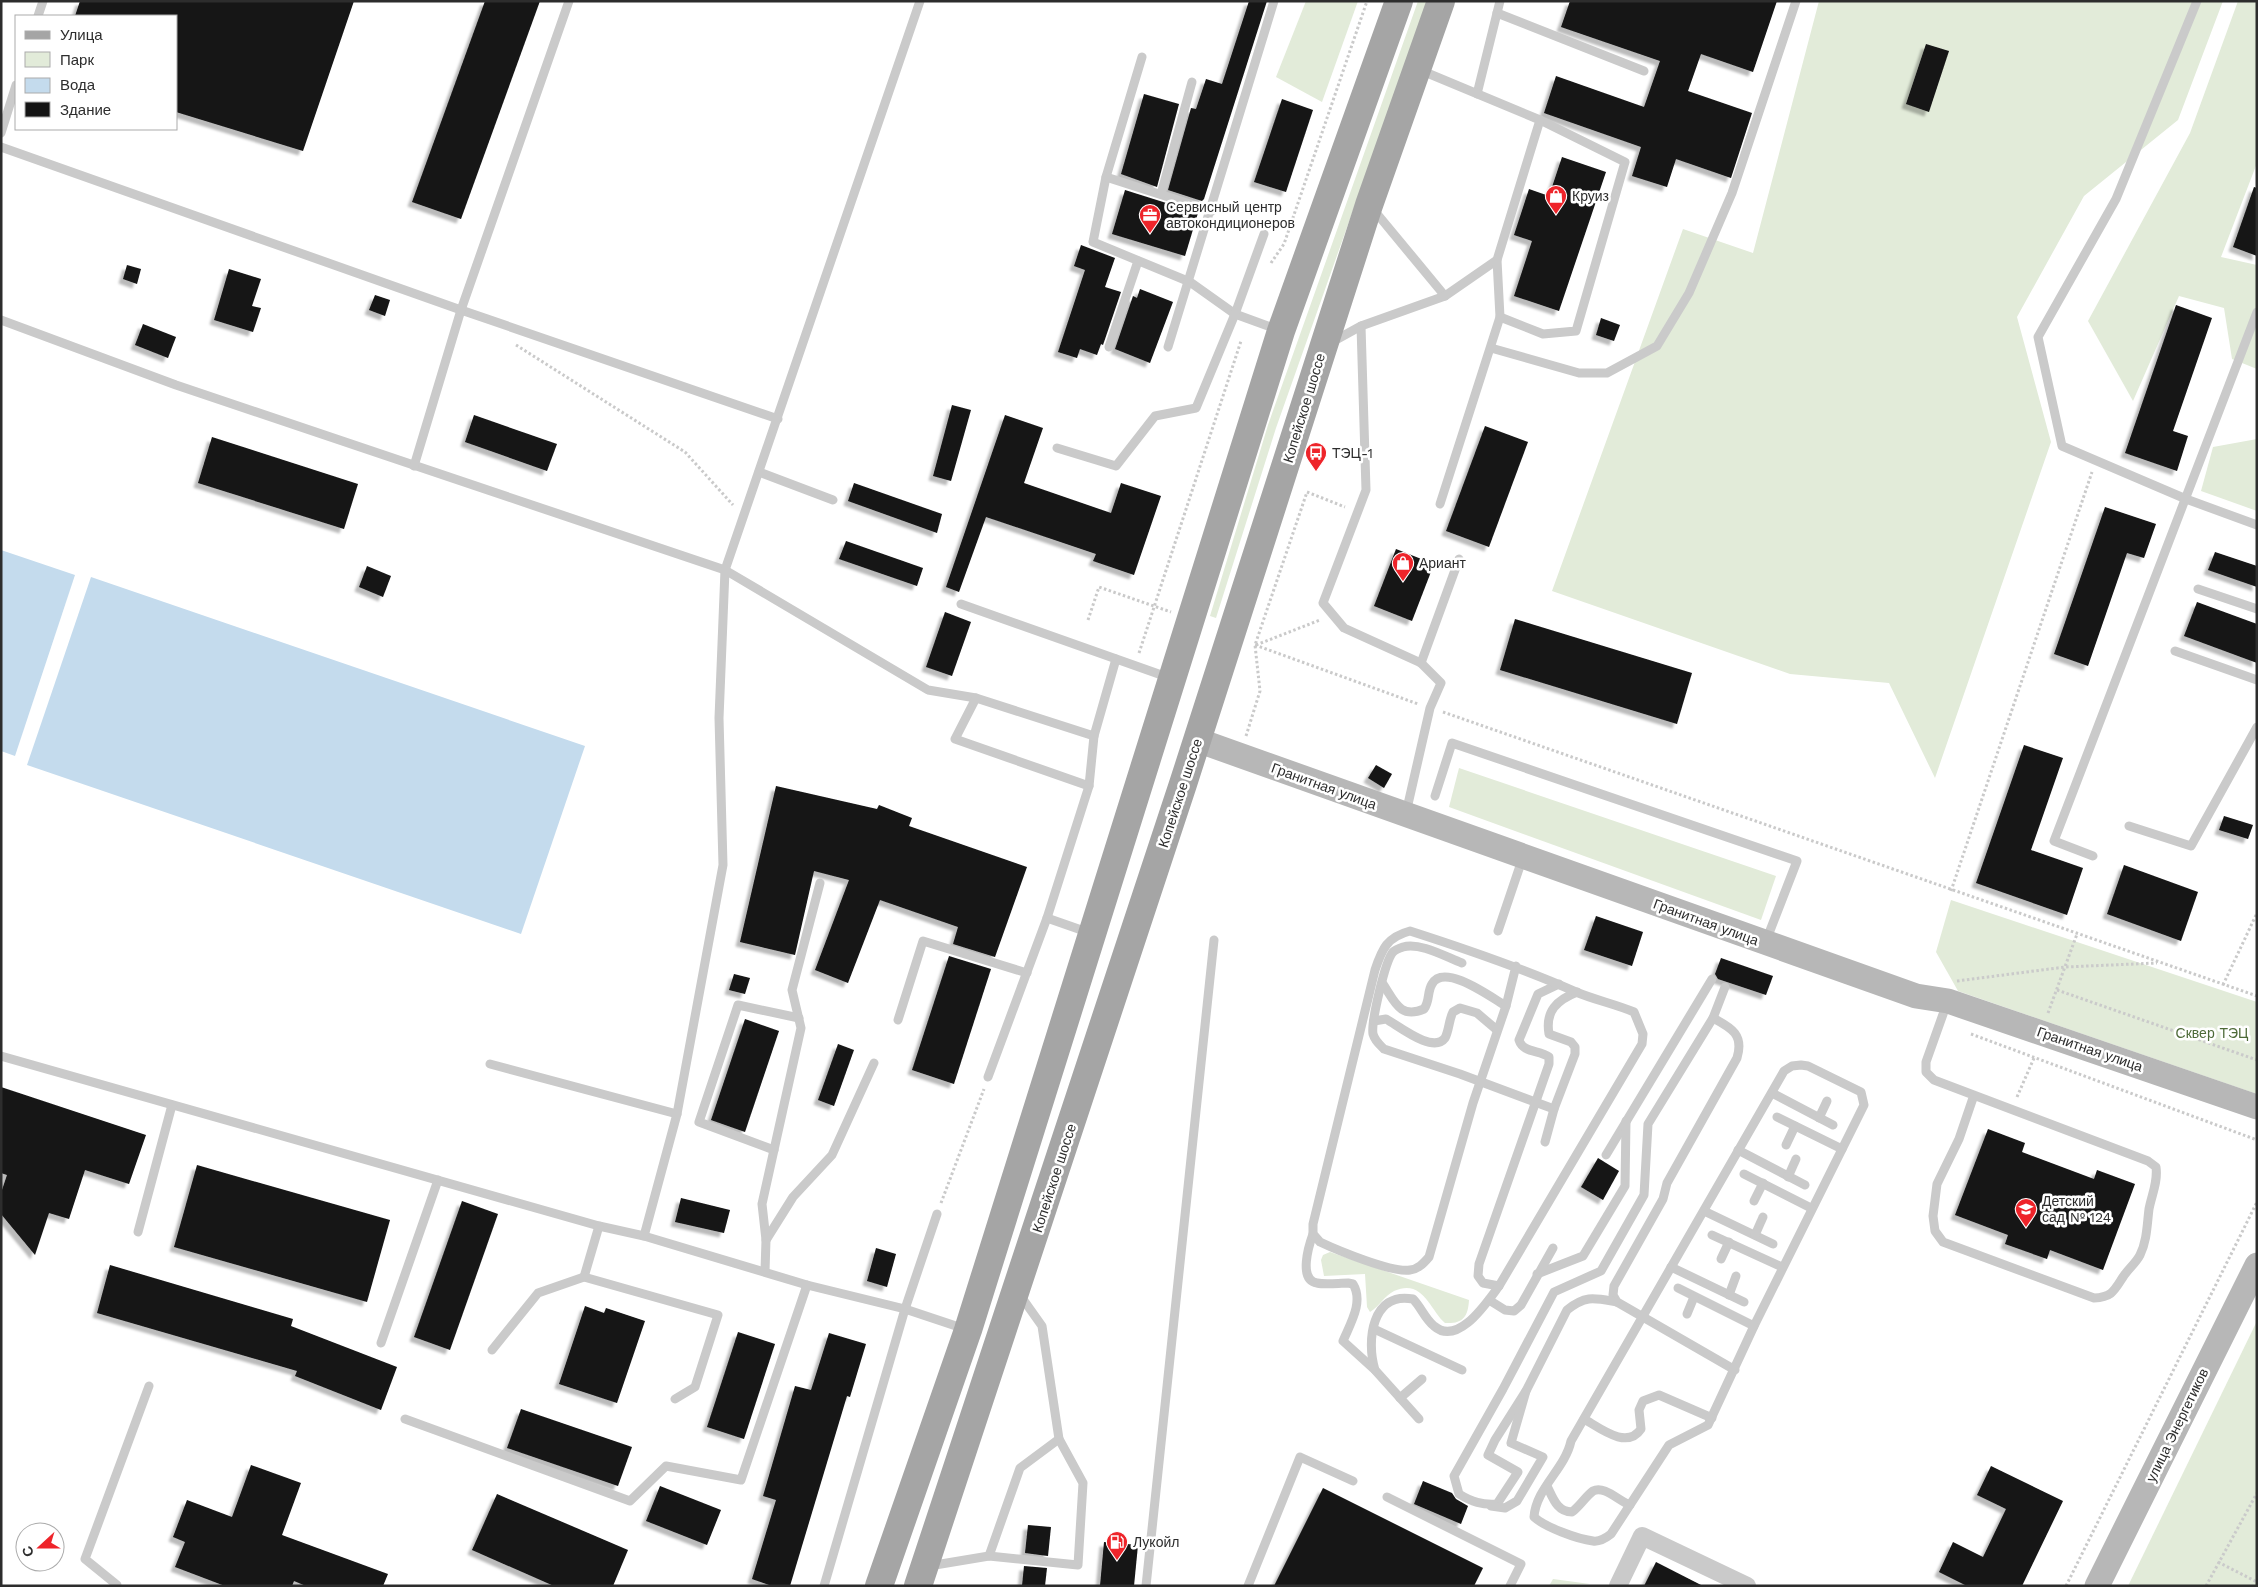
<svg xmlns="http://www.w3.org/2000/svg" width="2258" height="1587" font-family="'Work Sans',sans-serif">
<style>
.green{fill:#e2ebd9}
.water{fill:#c4dbed}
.building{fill:#141414;filter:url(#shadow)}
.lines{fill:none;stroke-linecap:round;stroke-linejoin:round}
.path{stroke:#cacaca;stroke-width:3;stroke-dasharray:2.5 2.5;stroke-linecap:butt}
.lane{stroke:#cacaca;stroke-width:9}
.street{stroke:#cacaca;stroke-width:18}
.secondary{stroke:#b7b7b7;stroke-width:25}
.primary{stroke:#a5a5a5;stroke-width:28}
.labels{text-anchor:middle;stroke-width:5;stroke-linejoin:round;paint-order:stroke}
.poi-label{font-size:14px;fill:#2d2d2d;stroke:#fff;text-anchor:start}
.street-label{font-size:14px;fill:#2d2d2d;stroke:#fff}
.park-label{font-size:14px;fill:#4d6a38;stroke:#fff}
</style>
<defs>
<filter id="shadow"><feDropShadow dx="-4.5" dy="4.5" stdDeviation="1" flood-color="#0004"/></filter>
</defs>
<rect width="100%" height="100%" fill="#fff"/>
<!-- green -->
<g class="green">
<polygon points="1306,1 1358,1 1322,102 1276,77"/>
<polygon points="1418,1 1427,1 1276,428 1216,618 1210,616 1268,425"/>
<polygon points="1819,1 2223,1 2178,120 2084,196 2017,317 2051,442 1935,778 1889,683 1790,674 1552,591 1683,229 1753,253"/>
<polygon points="2238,1 2257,1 2257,163 2221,257 2257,265 2257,369 2232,359 2224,308 2179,296 2133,401 2088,321 2190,133"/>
<polygon points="2257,439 2257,511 2201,491 2213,447"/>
<polygon points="1459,768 1776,876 1761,920 1449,807"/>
<polygon points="1951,900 2257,1002 2257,1094 1958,991 1936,952"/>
<path d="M 1330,1252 L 1469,1300 C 1468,1318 1462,1324 1445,1323 C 1430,1310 1423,1278 1394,1291 C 1384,1296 1379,1307 1370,1312 L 1367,1307 L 1365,1274 L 1324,1276 L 1321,1260 L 1323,1255 Z"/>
<polygon points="2257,1321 2257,1586 2128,1586"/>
<polygon points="1553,1579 1590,1584 1549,1586"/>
</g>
<!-- water -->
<g class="water">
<polygon points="1,550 75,575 15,756 1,751"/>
<polygon points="91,577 585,746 521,934 27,765"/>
</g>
<!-- building -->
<g class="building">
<polygon points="80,1 354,1 303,151 176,112 176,16 75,16"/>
<polygon points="485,1 540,1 461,219 412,202"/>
<polygon points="1249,1 1267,1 1204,199 1202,201 1168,190 1191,108 1196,109 1206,79 1222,84"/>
<polygon points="1570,1 1777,1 1753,72 1701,54 1688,91 1752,113 1731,178 1676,159 1667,187 1632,176 1641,147 1544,113 1556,76 1644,107 1660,61 1561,27"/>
<polygon points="1926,44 1949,51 1929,112 1906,104"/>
<polygon points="1144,94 1179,104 1157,187 1121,174"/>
<polygon points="1282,99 1313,110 1286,192 1254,182"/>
<polygon points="1562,157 1606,172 1559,311 1514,296 1532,241 1514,235 1529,189 1549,196"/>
<polygon points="2254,187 2257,188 2257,256 2233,247"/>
<polygon points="1125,190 1198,213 1185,256 1112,234"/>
<polygon points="1081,245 1115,258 1105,287 1121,292 1103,345 1101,344 1097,355 1080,349 1077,358 1058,352 1085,270 1074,266"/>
<polygon points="127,265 141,269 137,284 123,279"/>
<polygon points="229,269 261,279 252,306 261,308 253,332 214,320"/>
<polygon points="1140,289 1173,302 1150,363 1115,349 1133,296 1137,298"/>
<polygon points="375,295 390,300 385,316 369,310"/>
<polygon points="2176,305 2212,318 2173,431 2188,436 2177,471 2125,453"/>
<polygon points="1601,318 1620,325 1614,341 1596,335"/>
<polygon points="143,324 176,337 168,358 135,345"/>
<polygon points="952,405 971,410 951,481 933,476"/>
<polygon points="474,415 557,444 547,471 465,442"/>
<polygon points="1005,415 1043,428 1024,483 1111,513 1121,483 1161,496 1134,575 1093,561 1096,554 986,517 959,592 946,587"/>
<polygon points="1485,426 1528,442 1489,547 1446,531"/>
<polygon points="212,437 358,484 344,529 198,483"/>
<polygon points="854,483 942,514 937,533 848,501"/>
<polygon points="2105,507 2156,524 2144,558 2127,553 2088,666 2054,654"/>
<polygon points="846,541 923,568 917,586 839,559"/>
<polygon points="1396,549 1434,564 1412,621 1374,606"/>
<polygon points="2215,552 2257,566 2257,587 2208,570"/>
<polygon points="367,566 391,576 383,597 359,587"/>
<polygon points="2197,602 2257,624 2257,663 2184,636"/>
<polygon points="945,612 971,622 952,676 926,667"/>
<polygon points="1515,619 1692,673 1677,724 1500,670"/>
<polygon points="2024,745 2063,758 2031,850 2083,868 2067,915 1976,883"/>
<polygon points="1376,765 1392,774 1384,788 1368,778"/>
<polygon points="776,786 877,809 879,805 912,818 909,826 1027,867 995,957 953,944 958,927 880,900 848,983 815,970 849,880 814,871 795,955 740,942"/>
<polygon points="2224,816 2253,825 2248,839 2219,830"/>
<polygon points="2124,865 2198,892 2181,941 2107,914"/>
<polygon points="1596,916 1643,932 1632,966 1584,950"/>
<polygon points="949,956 991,969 954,1084 912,1070"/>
<polygon points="1721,958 1773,976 1766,995 1718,979 1715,974"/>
<polygon points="734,974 750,978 745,994 729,990"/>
<polygon points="745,1019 779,1031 745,1132 711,1120"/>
<polygon points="838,1044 854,1050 834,1106 818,1100"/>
<polygon points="1,1087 146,1135 129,1184 85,1170 69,1219 49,1213 35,1255 1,1214 1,1193 7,1175 1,1173"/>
<polygon points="1988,1129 2025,1143 2022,1152 2094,1179 2097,1170 2135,1184 2103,1270 2050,1250 2047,1259 2005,1244 2008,1235 1955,1215"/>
<polygon points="1598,1158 1619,1171 1603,1200 1581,1187"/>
<polygon points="197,1165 390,1220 367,1302 174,1247"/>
<polygon points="681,1198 730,1210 724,1233 675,1222"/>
<polygon points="462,1201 498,1214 450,1350 414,1337"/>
<polygon points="876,1248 896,1254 887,1287 867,1281"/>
<polygon points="110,1265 293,1319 291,1326 397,1367 381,1410 295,1376 297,1371 97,1313"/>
<polygon points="585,1306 604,1313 606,1308 645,1321 617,1403 559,1384"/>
<polygon points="738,1332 775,1344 744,1439 707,1427"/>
<polygon points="829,1333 866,1344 850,1397 847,1396 790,1586 772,1586 752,1579 776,1500 763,1496 795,1386 811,1390"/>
<polygon points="521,1409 632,1447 618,1486 507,1448"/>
<polygon points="251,1465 301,1483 282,1535 388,1574 383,1586 306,1586 294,1581 292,1586 225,1586 175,1567 185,1542 173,1537 187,1500 232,1517"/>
<polygon points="1991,1466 2063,1501 2022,1586 1967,1586 1939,1572 1953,1542 1983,1557 2006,1509 1977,1495"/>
<polygon points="1423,1481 1452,1493 1456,1499 1468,1506 1461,1524 1414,1504"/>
<polygon points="660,1486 721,1510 707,1545 646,1521"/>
<polygon points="1323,1488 1483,1568 1474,1586 1274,1586"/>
<polygon points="497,1494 628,1550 613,1586 554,1586 472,1550"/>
<polygon points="1028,1525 1051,1527 1048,1556 1025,1553"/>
<polygon points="1104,1542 1138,1545 1134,1586 1100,1586"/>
<polygon points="1656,1562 1703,1586 1644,1586"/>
<polygon points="1024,1566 1047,1568 1045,1586 1022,1586"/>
</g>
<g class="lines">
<!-- path -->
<g class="path">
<polyline points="1271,263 1284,244 1367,1"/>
<polyline points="516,345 685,452 733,505"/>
<polyline points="1088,620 1099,587 1171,612"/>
<polyline points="1255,645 1418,704"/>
<polyline points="1256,645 1320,620"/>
<polyline points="1139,653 1241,341"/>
<polyline points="1443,712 2257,996"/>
<polyline points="1246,736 1260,691 1255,645 1307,492 1345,507"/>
<polyline points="1951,891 2092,472"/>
<polyline points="1957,981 2065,967 2157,963"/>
<polyline points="2223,985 2257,913"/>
<polyline points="2057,990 2257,1060"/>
<polyline points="2048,1013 2077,934"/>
<polyline points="1971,1034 2257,1140"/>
<polyline points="2017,1097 2034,1058"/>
<polyline points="941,1203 984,1089"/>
<polyline points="2218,1562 2257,1582"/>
<polyline points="2066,1586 2257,1202"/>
<polyline points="2206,1586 2257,1493"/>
</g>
<!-- lane -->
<g class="lane">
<polyline points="2197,1 2116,199 2038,337 2062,446 2186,499 2257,525"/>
<polyline points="1497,13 1644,71"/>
<polyline points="38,16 43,1"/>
<polyline points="1142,57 1106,177 1093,242 1190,282 1235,314 1279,330"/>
<polyline points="1477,94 1500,1"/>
<polyline points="1,133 16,85"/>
<polyline points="1,147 461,310 778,419"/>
<polyline points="1106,177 1212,211"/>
<polyline points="1161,194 1192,82"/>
<polyline points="1373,209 1445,296"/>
<polyline points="1500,317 1543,334 1576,331 1625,162 1540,120"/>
<polyline points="1,320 176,385 725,570 928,690 976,698 1094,736"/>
<polyline points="1361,326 1366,490 1323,603 1344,628 1421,663 1441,683 1430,708 1406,813"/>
<polyline points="1332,342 1361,326 1445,296 1497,260 1540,120 1420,70"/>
<polyline points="1109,347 1138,261"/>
<polyline points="1168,347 1274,1"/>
<polyline points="1491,348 1579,373 1607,373 1657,346 1689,293 1732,193 1796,1"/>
<polyline points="1057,448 1116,466 1155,416 1196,408 1235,314 1264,234"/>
<polyline points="414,466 461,310 569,1"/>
<polyline points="759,472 833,500"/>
<polyline points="1440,504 1500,317 1497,260"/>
<polyline points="2198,589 2257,609"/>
<polyline points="961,604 1170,678"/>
<polyline points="2175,651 2257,680"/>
<polyline points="1421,663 1459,559"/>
<polyline points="976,698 955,739 1089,786"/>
<polyline points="1435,796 1452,743 1797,861 1766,941"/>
<polyline points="2129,826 2191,846 2257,727"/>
<polyline points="2093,856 2054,841 2257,312"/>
<polyline points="1047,918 1090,933"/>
<polyline points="1498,931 1523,857"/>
<path d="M 1462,963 C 1446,957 1420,942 1403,947 C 1400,948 1395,950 1393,952 C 1385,961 1371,1022 1373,1034 C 1375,1041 1379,1044 1384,1049 L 1460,1074 L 1554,1109"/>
<path d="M 1383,984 C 1395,1002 1400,1019 1424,1009 C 1430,1001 1427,992 1432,984 C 1444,962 1492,998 1506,1006"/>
<path d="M 1947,1003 L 1926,1062 L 1926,1072 L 1934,1080 L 2148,1161 L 2156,1167 C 2158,1182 2152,1194 2149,1209 C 2147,1225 2147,1241 2140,1255 C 2136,1263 2128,1269 2123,1277 C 2114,1291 2112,1297 2094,1298 L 1943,1242 L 1935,1231 L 1933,1216 L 1937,1184 L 1959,1139 L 1974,1095"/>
<path d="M 1713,1018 C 1732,1028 1744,1035 1737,1058 L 1667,1183 L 1663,1199 L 1614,1286 L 1613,1295 L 1617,1302 L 1735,1370"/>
<polyline points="898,1020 923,941 1027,973"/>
<path d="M 1374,1021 L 1386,1019 C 1399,1026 1433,1054 1445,1038 C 1449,1031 1449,1019 1453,1012 L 1460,1008 L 1477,1013 L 1497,1030"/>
<polyline points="1,1056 599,1226 644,1236 807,1285 905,1309 965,1329"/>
<polyline points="490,1064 677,1114"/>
<path d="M 1801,1065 L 1808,1066 L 1861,1092 L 1864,1105 L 1754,1326 L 1708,1425 L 1669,1445 L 1611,1534 C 1606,1538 1600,1542 1593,1541 C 1577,1539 1545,1527 1534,1517 C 1536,1488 1565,1469 1571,1441 L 1784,1071 L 1792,1066 Z"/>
<polyline points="988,1077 1047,918 1089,786 1094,736 1116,659"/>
<polyline points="1772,1093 1833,1125"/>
<polyline points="1777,1117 1842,1149"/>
<polyline points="1819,1118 1827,1101"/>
<path d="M 1545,1142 L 1554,1109 L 1575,1054 L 1575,1047 L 1571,1042 L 1549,1034 C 1545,1011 1557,1000 1577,992"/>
<polyline points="1786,1145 1795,1126"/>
<polyline points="774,1150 699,1122 738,1005 799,1018"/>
<polyline points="1738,1150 1805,1185"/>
<polyline points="1606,1155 1712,979"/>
<polyline points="1744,1174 1811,1208"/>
<polyline points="1788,1177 1796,1159"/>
<polyline points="1754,1201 1763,1183"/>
<polyline points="1704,1211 1773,1244"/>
<polyline points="138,1232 172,1105"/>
<path d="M 1313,1234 C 1309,1245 1298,1280 1317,1283 C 1326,1285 1339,1283 1348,1283 L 1353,1284 C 1364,1302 1350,1324 1343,1341 L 1375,1370 L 1419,1419"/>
<polyline points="1712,1235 1782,1267"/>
<polyline points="1755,1235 1763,1217"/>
<polyline points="644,1236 677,1114 723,865 719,718 725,570 920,1"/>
<polyline points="766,1240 793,1197 832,1155 874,1063"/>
<polyline points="1721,1259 1729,1242"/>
<polyline points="1671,1267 1744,1302"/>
<polyline points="765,1271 766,1240 762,1204 801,1028 792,990 820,883"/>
<polyline points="1537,1274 1583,1256 1625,1186 1626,1121"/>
<polyline points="584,1277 599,1226"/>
<path d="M 1499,1286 L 1483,1283 L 1478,1276 L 1479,1264 L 1549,1064 L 1549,1057 C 1539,1050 1523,1053 1519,1040 L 1538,994 L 1559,984"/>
<polyline points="1678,1288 1754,1326"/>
<polyline points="1729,1295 1736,1276"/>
<polyline points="1489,1300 1505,1310 1514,1311 1521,1305 1553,1248"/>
<polyline points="1687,1314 1694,1297"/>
<polyline points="1374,1329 1462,1370"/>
<polyline points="381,1343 438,1180"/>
<polyline points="492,1350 538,1293 584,1277 718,1315 695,1387 675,1399"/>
<path d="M 1375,1370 C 1366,1341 1372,1291 1413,1299 C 1421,1307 1425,1319 1434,1326 C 1458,1347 1487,1302 1499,1286 L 1642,1044 L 1643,1034 L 1634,1012 C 1615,1004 1595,1000 1576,992 C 1522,968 1466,949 1410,931 C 1387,937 1382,949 1375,970 L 1313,1224 L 1313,1234 L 1320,1242 C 1337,1250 1392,1273 1410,1270 C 1418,1269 1423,1264 1429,1257 L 1473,1103 L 1506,1006 L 1516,966"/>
<path d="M 1526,1391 L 1495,1440 L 1488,1455 L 1518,1472 L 1497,1504 C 1482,1505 1472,1502 1459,1494 L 1454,1476 L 1503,1389 L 1554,1292 L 1601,1271 L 1644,1195 L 1648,1124 L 1713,1018 L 1725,987"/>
<polyline points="1400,1398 1422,1379"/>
<polyline points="405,1419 630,1501 666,1466 741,1480 807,1285"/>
<path d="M 1584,1419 C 1600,1428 1627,1450 1641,1429 L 1639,1410 L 1643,1401 L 1659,1395 L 1712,1418"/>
<path d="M 1547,1486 C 1553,1498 1557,1512 1572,1512 C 1580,1506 1586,1496 1593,1491 C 1604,1485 1619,1501 1630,1505"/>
<polyline points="1387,1497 1521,1564 1510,1586"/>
<path d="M 1491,1506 L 1505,1508 L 1517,1501 L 1543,1457 L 1511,1443 L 1526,1391 L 1567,1310 C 1586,1295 1594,1298 1617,1302"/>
<polyline points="989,1556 1020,1468 1059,1439"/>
<polyline points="929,1566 989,1556 1078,1565 1083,1483 1059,1439 1042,1326 1020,1295"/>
<polyline points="117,1585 85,1559 149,1386"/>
<polyline points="824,1586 905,1309 937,1214"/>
<polyline points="1146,1586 1214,940"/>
<polyline points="1248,1586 1300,1457 1353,1481"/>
</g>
<!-- street -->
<polyline class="street" points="1618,1586 1642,1536 1747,1586"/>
<!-- secondary -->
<g class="secondary">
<polyline points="1197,740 1916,996 1948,1001 2257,1107"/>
<polyline points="2097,1586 2257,1265"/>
</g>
<!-- primary -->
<g class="primary">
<polyline points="879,1586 968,1330 1281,331 1399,1"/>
<polyline points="918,1586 1183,784 1369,205 1441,1"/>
</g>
</g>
<!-- icons -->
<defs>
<g id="shop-pin" transform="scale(1.125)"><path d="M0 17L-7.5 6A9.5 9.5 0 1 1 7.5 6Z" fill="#ee242a" stroke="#fff"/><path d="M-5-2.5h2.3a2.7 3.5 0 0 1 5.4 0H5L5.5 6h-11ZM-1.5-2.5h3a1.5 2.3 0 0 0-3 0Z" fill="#fff"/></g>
<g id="office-pin" transform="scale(1.125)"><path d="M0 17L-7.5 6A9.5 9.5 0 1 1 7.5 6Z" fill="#ee242a" stroke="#fff"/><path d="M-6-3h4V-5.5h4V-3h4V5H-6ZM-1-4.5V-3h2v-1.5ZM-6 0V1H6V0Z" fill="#fff"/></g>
<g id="bus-pin" transform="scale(1.125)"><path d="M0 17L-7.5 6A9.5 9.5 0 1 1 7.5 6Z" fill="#ee242a" stroke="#fff"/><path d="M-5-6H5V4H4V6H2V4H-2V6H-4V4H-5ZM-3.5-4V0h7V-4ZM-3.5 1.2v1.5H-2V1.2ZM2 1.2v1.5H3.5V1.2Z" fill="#fff"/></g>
<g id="school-pin" transform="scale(1.125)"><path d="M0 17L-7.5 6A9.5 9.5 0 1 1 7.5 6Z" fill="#ee242a" stroke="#fff"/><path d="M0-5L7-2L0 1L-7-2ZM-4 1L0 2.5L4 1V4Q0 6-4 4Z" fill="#fff"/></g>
<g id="fuel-pin" transform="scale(1.125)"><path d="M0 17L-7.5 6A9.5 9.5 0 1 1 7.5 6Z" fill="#ee242a" stroke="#fff"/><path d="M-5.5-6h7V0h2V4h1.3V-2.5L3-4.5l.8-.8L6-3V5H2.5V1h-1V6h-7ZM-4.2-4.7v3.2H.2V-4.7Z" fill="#fff"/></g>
</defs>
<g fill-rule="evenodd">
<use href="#shop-pin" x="1556" y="196"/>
<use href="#office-pin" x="1150" y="215"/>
<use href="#bus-pin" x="1316" y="453"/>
<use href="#shop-pin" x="1403" y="563"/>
<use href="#school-pin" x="2026" y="1209"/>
<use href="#fuel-pin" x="1117" y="1542"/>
</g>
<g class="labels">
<!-- poi labels -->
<g class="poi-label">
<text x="1572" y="201">Круиз</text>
<text x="1166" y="212">Сервисный центр<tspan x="1166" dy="16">автокондиционеров</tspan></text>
<text x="1332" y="458">ТЭЦ-1</text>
<text x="1419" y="568">Ариант</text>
<text x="2042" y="1206">Детский<tspan x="2042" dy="16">сад № 124</tspan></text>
<text x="1133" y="1547">Лукойл</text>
</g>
<!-- street labels -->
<g class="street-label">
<text transform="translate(1304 408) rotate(-73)" y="5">Копейское шоссе</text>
<text transform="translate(1324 786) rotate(20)" y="5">Гранитная улица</text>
<text transform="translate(1180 793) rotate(-72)" y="5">Копейское шоссе</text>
<text transform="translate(1706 922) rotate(20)" y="5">Гранитная улица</text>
<text transform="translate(2090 1049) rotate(19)" y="5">Гранитная улица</text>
<text transform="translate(1054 1178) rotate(-72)" y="5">Копейское шоссе</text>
<text transform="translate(2177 1425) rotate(-64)" y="5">улица Энергетиков</text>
</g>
<!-- park labels -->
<g class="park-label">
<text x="2212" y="1038">Сквер ТЭЦ</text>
</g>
</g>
<!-- border -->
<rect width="2258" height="1587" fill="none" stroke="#2d2d2d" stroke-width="5"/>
<!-- legend -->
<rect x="15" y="15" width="162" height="115" fill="#ffffff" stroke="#ababab"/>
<rect x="25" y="31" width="25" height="8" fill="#a5a5a5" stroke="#ababab"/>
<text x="60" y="40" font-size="15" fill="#2d2d2d">Улица</text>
<rect x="25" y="52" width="25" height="15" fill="#e2ebd9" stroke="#ababab"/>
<text x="60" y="65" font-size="15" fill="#2d2d2d">Парк</text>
<rect x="25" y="78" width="25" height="15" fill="#c4dbed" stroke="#ababab"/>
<text x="60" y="90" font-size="15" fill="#2d2d2d">Вода</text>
<rect x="25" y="102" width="25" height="15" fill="#141414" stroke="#ababab"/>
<text x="60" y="115" font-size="15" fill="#2d2d2d">Здание</text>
<!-- north arrow -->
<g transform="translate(40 1547) rotate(249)"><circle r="24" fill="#ffffff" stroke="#ababab"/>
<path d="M0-4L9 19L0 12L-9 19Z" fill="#ee242a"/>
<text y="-8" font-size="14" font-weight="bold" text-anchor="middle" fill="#2d2d2d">С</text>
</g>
</svg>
